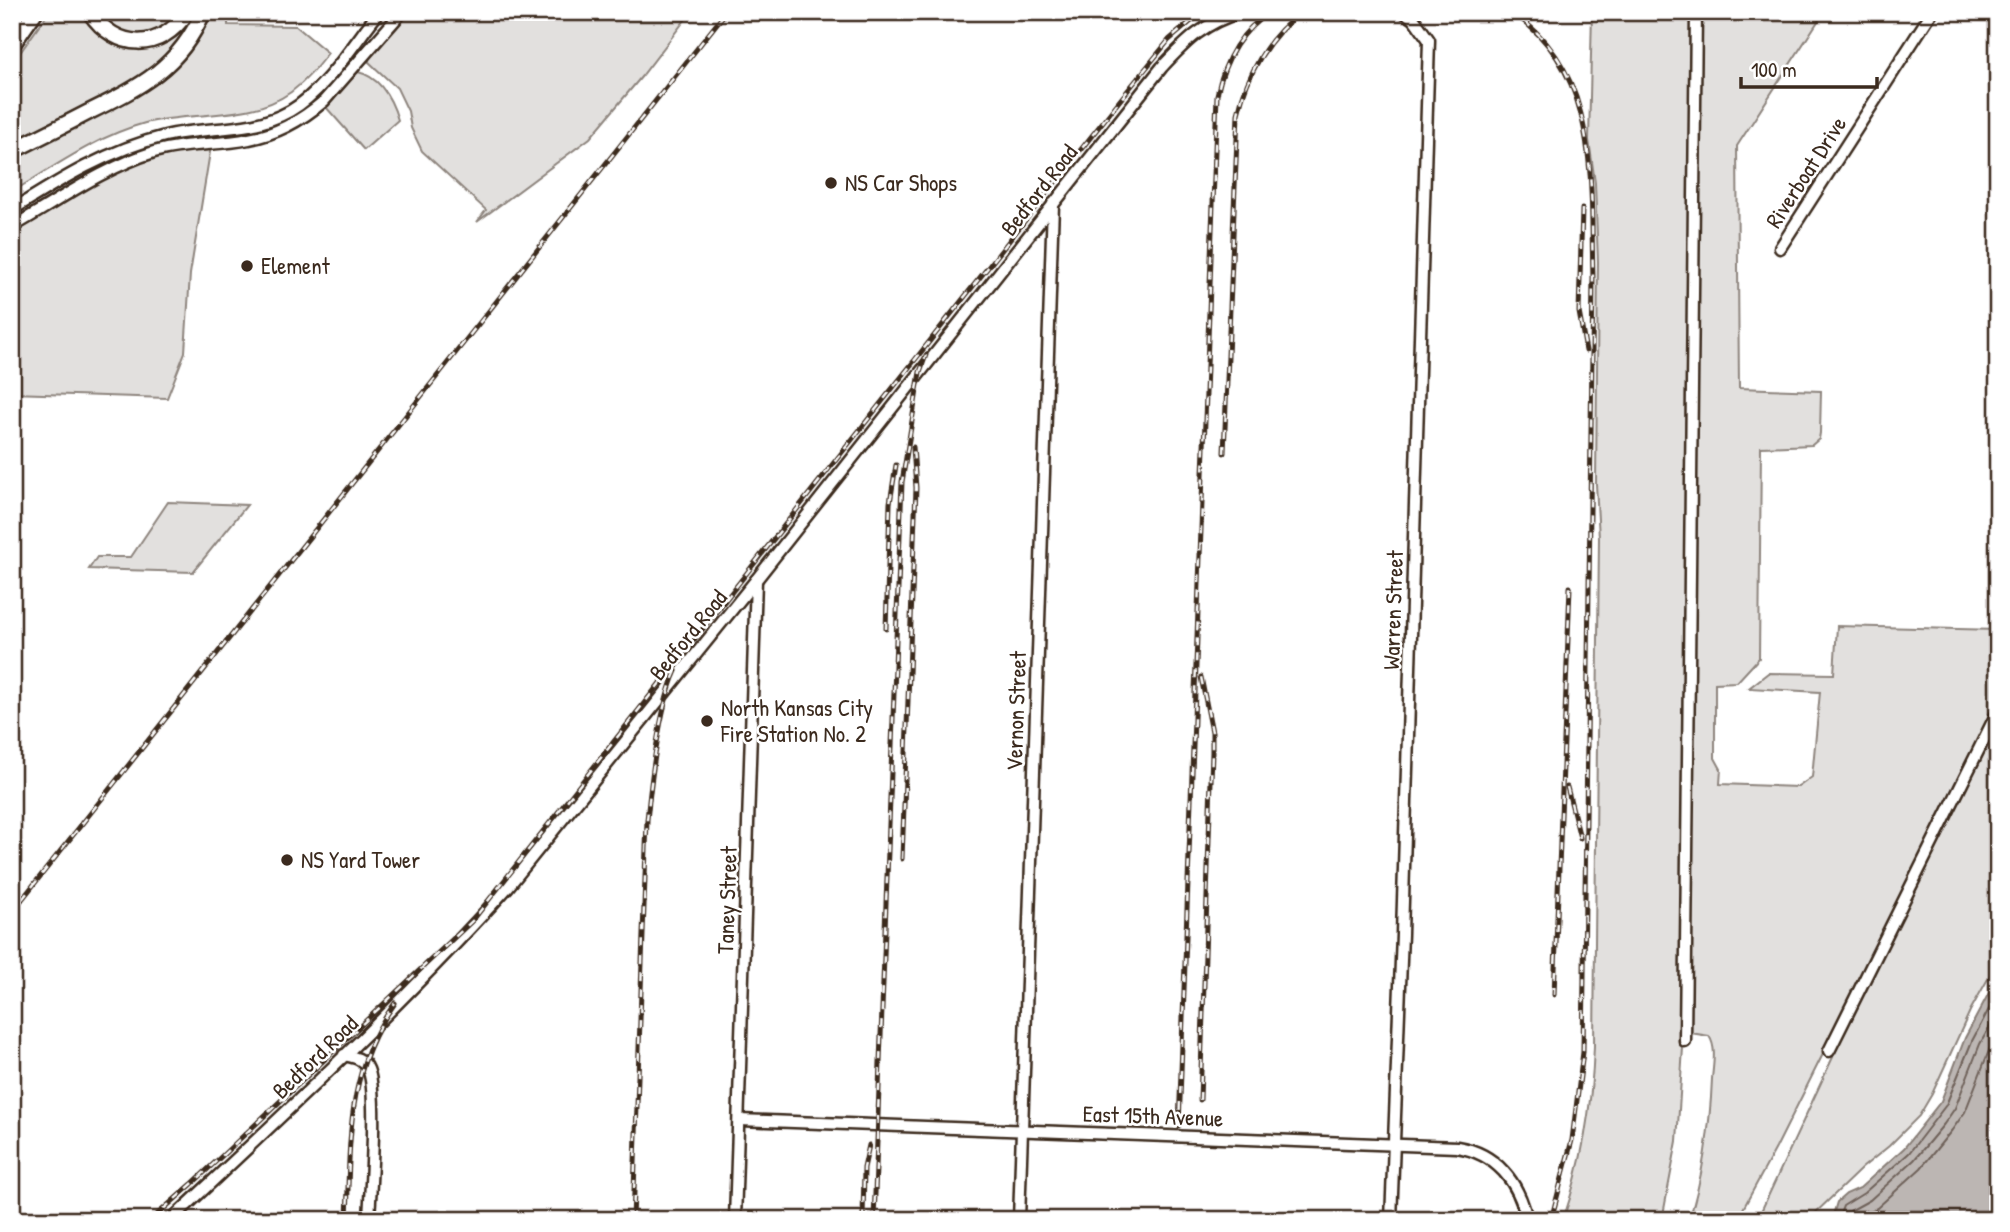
<svg xmlns="http://www.w3.org/2000/svg" width="2010" height="1232" font-family="'Patrick Hand',sans-serif">
<style>
.green{fill:#e2e0de;stroke:#8e857e;stroke-width:2}
.water{fill:#bcb6b3;stroke:#887e77;stroke-width:2}
.lines{fill:none;stroke-linecap:round;stroke-linejoin:round}
.shore{stroke:#6f625a;stroke-width:2}
.minor-casing{stroke:#3b2a1e;stroke-width:15}
.highway-casing{stroke:#3b2a1e;stroke-width:19}
.minor{stroke:#fff;stroke-width:10}
.highway{stroke:#fff;stroke-width:14}
.rail-casing{stroke:#3b2a1e;stroke-width:5}
.rail{stroke:#fff;stroke-width:2.5;stroke-dasharray:8;stroke-linecap:butt}
.poi-dot{fill:#3b2a1e;stroke:#fff;stroke-width:2.5}
.labels{text-anchor:middle;stroke-width:5;stroke-linejoin:round;paint-order:stroke}
.street-label{font-size:23px;fill:#3b2a1e;stroke:#fff}
.poi-label{font-size:23px;fill:#3b2a1e;stroke:#fff;text-anchor:start}
</style>
<rect width="100%" height="100%" fill="#fff"/>
<filter id="ink" filterUnits="userSpaceOnUse"><feTurbulence type="fractalNoise" baseFrequency=".0143" numOctaves="2"/><feDisplacementMap in="SourceGraphic" scale="14" xChannelSelector="R" yChannelSelector="G"/><feConvolveMatrix kernelMatrix="1 2 1 2 8 2 1 2 1" color-interpolation-filters="sRGB"/></filter>
<g filter="url(#ink)">
<!-- green -->
<g class="green">
<polygon points="49,12 84,12 93,26 159,43 177,34 185,26 189,30 166,57 146,74 12,142 12,64"/>
<path d="M 98,12 L 180,12 C 155,42 123,41 98,12 Z"/>
<path d="M 212,12 L 228,12 L 228,25 L 296,26 L 328,53 C 317,67 306,81 291,92 C 251,121 193,111 145,123 C 97,136 55,166 12,192 L 12,155 C 41,141 70,127 100,113 C 154,87 188,72 212,12 Z"/>
<polygon points="404,12 691,12 642,76 590,138 477,222 486,210 422,151 411,128 408,111 397,88 369,62 370,52"/>
<path d="M 1592,12 L 1824,12 L 1737,146 L 1739,388 L 1821,391 L 1820,433 L 1819,439 L 1812,445 L 1761,447 L 1759,658 L 1737,682 L 1715,683 L 1715,758 L 1721,769 L 1720,784 L 1798,787 L 1812,777 L 1820,692 L 1749,688 L 1768,673 L 1834,674 L 1837,626 L 1998,630 L 1998,961 L 1970,1011 L 1932,1094 L 1919,1116 L 1889,1146 L 1862,1168 L 1808,1220 L 1757,1220 L 1833,1057 L 1833,1047 L 1826,1048 L 1776,1148 L 1737,1220 L 1689,1220 C 1704,1173 1710,1128 1712,1079 C 1713,1065 1717,1048 1709,1036 L 1684,1032 L 1677,1141 L 1662,1220 L 1563,1220 C 1583,1162 1592,1106 1594,1046 L 1599,538 L 1596,484 L 1598,262 L 1595,183 L 1589,140 Z"/>
<path d="M 358,72 C 380,77 392,100 398,120 L 364,150 L 325,106 L 353,74 Z"/>
<polygon points="211,146 190,274 185,352 167,398 12,393 12,231 107,173 157,154"/>
<polygon points="168,502 247,505 193,572 89,569 97,557 131,557"/>
</g>
<!-- water -->
<polygon class="water" points="1998,981 1998,1220 1823,1220 1833,1215 1837,1202 1846,1194 1860,1188 1904,1148 1941,1101 1965,1038 1992,987"/>
<g class="lines">
<!-- shore -->
<g class="shore">
<polyline points="1838,1220 1843,1206 1864,1193 1909,1153 1946,1105 1972,1041 1998,992"/>
<polyline points="1848,1220 1850,1211 1870,1200 1914,1160 1944,1124 1955,1108 1980,1044 1998,1012"/>
<polyline points="1859,1220 1861,1216 1877,1208 1921,1168 1952,1130 1965,1112 1990,1048 1998,1034"/>
</g>
<!-- minor casing -->
<g class="minor-casing">
<g id="minor">
<path d="M 12,210 C 61,179 108,150 165,136 C 207,126 251,133 290,111 C 324,92 354,43 379,12"/>
<path d="M 12,227 C 58,201 103,168 154,152 C 187,142 217,146 249,139 C 277,134 303,119 324,101 L 402,12"/>
<polyline points="1780,248 1932,12"/>
<polyline points="1685,1041 1696,12"/>
<polyline points="1829,1051 1998,711"/>
<path d="M 344,1055 C 353,1057 362,1058 367,1067 C 379,1087 370,1191 369,1220"/>
<path d="M 739,1120 L 1457,1147 C 1496,1153 1519,1182 1527,1220"/>
<path d="M 171,1220 C 286,1112 402,1005 507,888 L 756,580 L 1162,67 C 1187,40 1204,23 1241,12"/>
<polyline points="735,1220 756,580"/>
<polyline points="1019,1220 1053,204"/>
<polyline points="1391,1220 1402,934 1429,40 1414,19 1404,12"/>
</g>
</g>
<!-- highway casing -->
<g class="highway-casing">
<g id="highway">
<path d="M 90,12 C 116,51 161,52 187,12"/>
<polyline points="12,45 35,12"/>
<path d="M 12,151 C 38,138 64,125 89,112 C 140,87 180,67 203,12"/>
</g>
</g>
<!-- minor -->
<use href="#minor" class="minor"/>
<!-- highway -->
<use href="#highway" class="highway"/>
<!-- rail casing -->
<g class="rail-casing">
<g id="rail">
<path d="M 1511,12 C 1601,70 1590,182 1593,277 L 1583,1052 L 1572,1140 L 1551,1220"/>
<polyline points="1582,209 1579,312 1586,351"/>
<path d="M 1224,453 L 1238,114 C 1247,74 1268,36 1302,12"/>
<polyline points="886,629 890,503 896,465"/>
<polyline points="1567,787 1580,838"/>
<polyline points="902,859 916,488 913,447"/>
<polyline points="12,912 726,12"/>
<polyline points="1554,995 1570,587"/>
<polyline points="1200,1100 1212,752 1212,732 1201,677"/>
<path d="M 1179,1126 L 1217,95 C 1224,61 1240,31 1270,12"/>
<polyline points="151,1220 192,1184 473,920 1120,100 1169,40 1202,12"/>
<path d="M 347,1220 C 350,1141 346,1070 395,1003"/>
<path d="M 633,1220 L 647,820 C 651,780 659,707 676,671"/>
<polyline points="863,1220 864,1168 869,1145"/>
<polyline points="874,1220 902,482 920,372 926,355"/>
</g>
</g>
<!-- rail -->
<use href="#rail" class="rail"/>
</g>
</g>
<!-- markers -->
<g class="poi-dot">
<circle cx="831" cy="183" r="7"/>
<circle cx="247" cy="266" r="7"/>
<circle cx="707" cy="721" r="7"/>
<circle cx="287" cy="860" r="7"/>
</g>
<g class="labels">
<!-- street labels -->
<g class="street-label">
<text transform="translate(1806 172) rotate(-57)" y="8">Riverboat Drive</text>
<text transform="translate(1039 190) rotate(-52)" y="8">Bedford Road</text>
<text transform="translate(1393 610) rotate(-88)" y="8">Warren Street</text>
<text transform="translate(688 635) rotate(-51)" y="8">Bedford Road</text>
<text transform="translate(1016 711) rotate(-88)" y="8">Vernon Street</text>
<text transform="translate(727 900) rotate(-88)" y="8">Taney Street</text>
<text transform="translate(315 1057) rotate(-44)" y="8">Bedford Road</text>
<text transform="translate(1153 1116) rotate(2)" y="8">East 15th Avenue</text>
</g>
<!-- poi labels -->
<g class="poi-label">
<text x="845" y="191">NS Car Shops</text>
<text x="261" y="274">Element</text>
<text x="721" y="716">North Kansas City<tspan x="721" dy="26">Fire Station No. 2</tspan></text>
<text x="301" y="868">NS Yard Tower</text>
</g>
</g>
<!-- margin -->
<rect width="2010" height="1232" fill="none" stroke="#fff" stroke-width="42"/>
<rect x="21" y="21" width="1968" height="1190" fill="none" stroke="#3b2a1e" stroke-width="2.5" filter="url(#ink)"/>
<!-- scale -->
<path d="M1741 77v10h136v-10" fill="none" stroke="#3b2a1e" stroke-width="3.5"/>
<text x="1751" y="77" font-size="21" fill="#3b2a1e" stroke="#ffffff" stroke-width="5" paint-order="stroke">100 m</text>
</svg>
